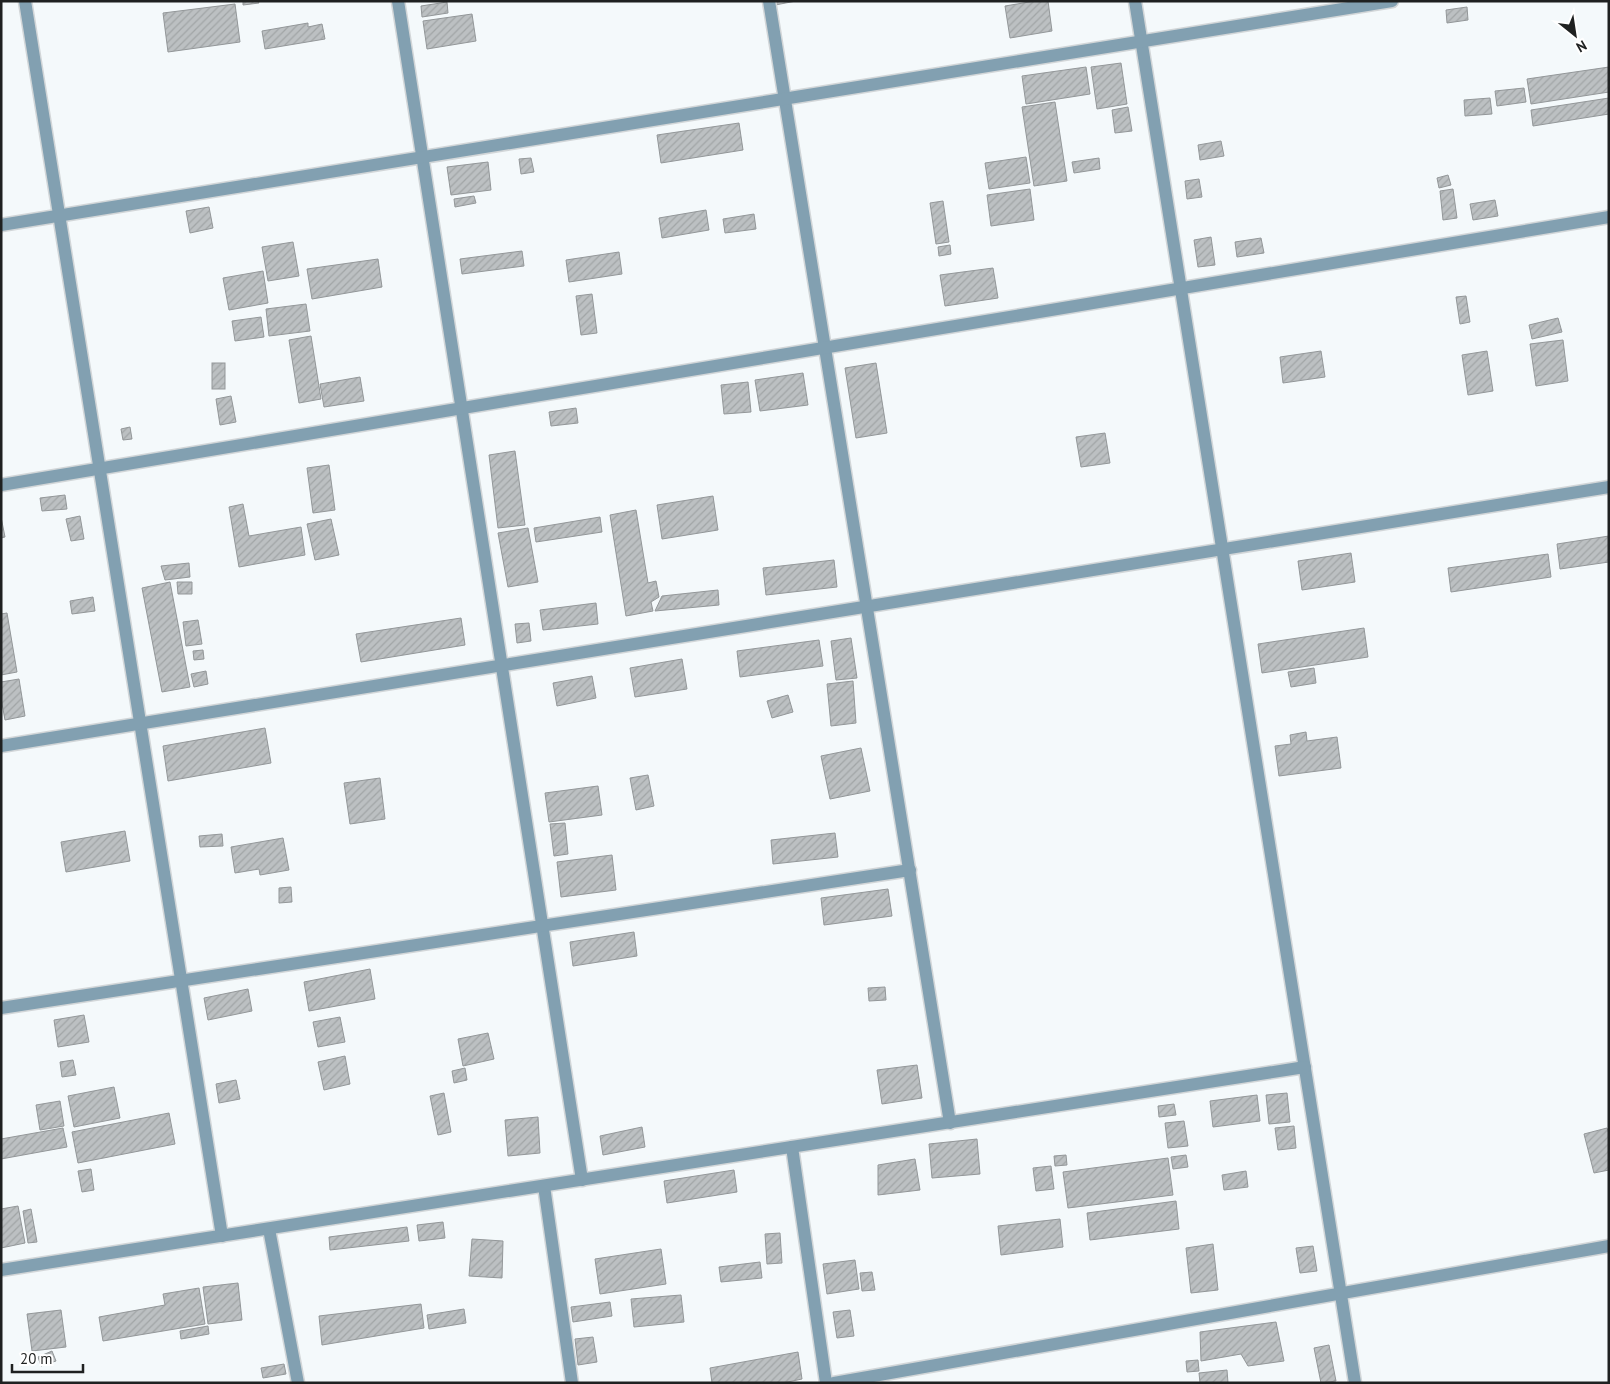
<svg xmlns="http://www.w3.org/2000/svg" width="1610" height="1384" font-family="'PT Sans',sans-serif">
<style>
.building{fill:url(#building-hatch);stroke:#939799}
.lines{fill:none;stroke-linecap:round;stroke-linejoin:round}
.street-casing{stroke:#d2d6d8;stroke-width:15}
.street{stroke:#82a0b1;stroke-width:12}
</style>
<defs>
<pattern id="building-hatch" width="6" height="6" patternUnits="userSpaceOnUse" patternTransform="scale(1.25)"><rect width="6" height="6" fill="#bcc0c2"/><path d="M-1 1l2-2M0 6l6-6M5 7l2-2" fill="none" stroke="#a1a5a6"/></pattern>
</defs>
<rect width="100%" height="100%" fill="#f4f9fb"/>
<!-- building -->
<g class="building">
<polygon points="243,1 258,1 259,3 243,5"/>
<polygon points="770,1 796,1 770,6"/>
<polygon points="1035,1 1048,1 1052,31 1010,38 1005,6"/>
<polygon points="447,2 448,13 422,17 421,6"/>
<polygon points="235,4 240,42 168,52 163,13"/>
<polygon points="1467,7 1468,20 1447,23 1446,10"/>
<polygon points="472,14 476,41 427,49 423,21"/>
<polygon points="308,23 308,27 322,24 325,39 265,49 262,31"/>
<polygon points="1121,63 1127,104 1097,109 1091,67"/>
<polygon points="1086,67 1090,94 1026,104 1022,76"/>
<polygon points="1609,67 1609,92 1531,104 1527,79"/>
<polygon points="1524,88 1526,102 1497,106 1495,91"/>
<polygon points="1490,98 1492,114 1465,116 1464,100"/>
<polygon points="1609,98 1609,114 1533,126 1531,110"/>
<polygon points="1055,102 1067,181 1034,186 1022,107"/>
<polygon points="1128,107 1132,131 1115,133 1112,110"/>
<polygon points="739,123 743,150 661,163 657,135"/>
<polygon points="1221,141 1224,156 1200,160 1198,145"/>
<polygon points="1026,157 1030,183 989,189 985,163"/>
<polygon points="531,158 534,172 521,174 519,159"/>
<polygon points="1099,158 1100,169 1074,173 1072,162"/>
<polygon points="488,162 491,190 451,195 447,167"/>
<polygon points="1448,175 1451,185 1439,188 1437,178"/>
<polygon points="1199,179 1202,197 1187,199 1185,181"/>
<polygon points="1030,189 1034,220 991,226 987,195"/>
<polygon points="1453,189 1457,218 1443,220 1440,191"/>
<polygon points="474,196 476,203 455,207 454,199"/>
<polygon points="1495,200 1498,216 1473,220 1470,204"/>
<polygon points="943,201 949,242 936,244 930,203"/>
<polygon points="209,207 213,228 190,233 186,211"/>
<polygon points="706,210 709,230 662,238 659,218"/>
<polygon points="754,214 756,229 725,233 723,219"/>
<polygon points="1211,237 1215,265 1198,267 1194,240"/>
<polygon points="1261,238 1264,253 1237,257 1235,242"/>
<polygon points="293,242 299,276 268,281 262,247"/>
<polygon points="950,245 951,254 939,256 938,247"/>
<polygon points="522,251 524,266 462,274 460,259"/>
<polygon points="619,252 622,274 569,282 566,260"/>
<polygon points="378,259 382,287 312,299 307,269"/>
<polygon points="993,268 998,298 945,306 940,275"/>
<polygon points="263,271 268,303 229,310 223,278"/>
<polygon points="592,294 597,333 581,335 576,296"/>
<polygon points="1466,296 1470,322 1460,324 1456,297"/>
<polygon points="306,304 310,331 269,336 266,309"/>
<polygon points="261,317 264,337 235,341 232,321"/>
<polygon points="1558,318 1562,332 1532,339 1529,325"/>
<polygon points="311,336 321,399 299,403 289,340"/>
<polygon points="1563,340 1568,381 1536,386 1530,344"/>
<polygon points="1321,351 1325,377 1283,383 1280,357"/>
<polygon points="1487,351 1493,391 1468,395 1462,355"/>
<rect x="212" y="363" width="13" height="26"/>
<polygon points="876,363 887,433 856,438 845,368"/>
<polygon points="803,373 808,405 760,411 755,380"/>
<polygon points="360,377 364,401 324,407 320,384"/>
<polygon points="748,382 751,412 724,414 721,385"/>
<polygon points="231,396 236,422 220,425 216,399"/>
<polygon points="576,408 578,423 551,426 549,412"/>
<polygon points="130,427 132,439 123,440 121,429"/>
<polygon points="1105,433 1110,463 1081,467 1076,437"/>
<polygon points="515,451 525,525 498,528 489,455"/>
<polygon points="329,465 335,510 313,513 307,468"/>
<polygon points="65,495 67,509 42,511 40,498"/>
<polygon points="713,496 718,530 662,539 657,505"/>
<polygon points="243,504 249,536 301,527 305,555 239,567 229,507"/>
<polygon points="636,510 648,583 656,581 659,597 651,602 653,611 626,616 610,515"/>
<polygon points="80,516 84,539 71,541 66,519"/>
<polygon points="1,517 5,537 1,538"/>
<polygon points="600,517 602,532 536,542 534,528"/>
<polygon points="331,519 339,555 315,560 307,524"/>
<polygon points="528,528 538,582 508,587 498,533"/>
<polygon points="1609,536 1609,562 1560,569 1557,544"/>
<polygon points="1351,553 1355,582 1302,590 1298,561"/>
<polygon points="1548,554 1551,577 1451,592 1448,568"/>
<polygon points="834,560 837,587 766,595 763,568"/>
<polygon points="189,563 190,577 165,580 161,566"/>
<polygon points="170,582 190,687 162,692 142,588"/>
<polygon points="177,582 192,582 192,594 178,594"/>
<polygon points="718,590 719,605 655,611 662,596"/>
<polygon points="93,597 95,611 72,614 70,601"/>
<polygon points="596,603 598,624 543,630 540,610"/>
<polygon points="7,613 17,672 1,675 1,614"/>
<polygon points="461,618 465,645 361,662 356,634"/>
<polygon points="198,620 202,644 186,646 183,622"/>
<polygon points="529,623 531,641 517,643 515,624"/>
<polygon points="1364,628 1368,657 1262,673 1258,644"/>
<polygon points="851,638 857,678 836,680 831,641"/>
<polygon points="819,640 823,666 740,677 737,651"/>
<polygon points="203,650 204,659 194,660 193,651"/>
<polygon points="682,659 687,689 635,697 630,668"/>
<polygon points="1314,668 1316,683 1291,687 1288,672"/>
<polygon points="206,671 208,684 194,687 191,674"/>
<polygon points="592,676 596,698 557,706 553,683"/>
<polygon points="19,679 25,716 5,720 1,698 1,682"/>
<polygon points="853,681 856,723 831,726 827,684"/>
<polygon points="788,695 793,712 772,718 767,701"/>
<polygon points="265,728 271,763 168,781 163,746"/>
<polygon points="1306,732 1307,741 1337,737 1341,768 1279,776 1275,746 1291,744 1290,735"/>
<polygon points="861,748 870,791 830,799 821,756"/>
<polygon points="648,775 654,806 636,810 630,778"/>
<polygon points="380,778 385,819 350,824 344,783"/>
<polygon points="598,786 602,815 549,822 545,793"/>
<polygon points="565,823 568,854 554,856 550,824"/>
<polygon points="125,831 130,861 66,872 61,842"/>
<polygon points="835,833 838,857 773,864 771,840"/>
<polygon points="222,834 223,846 200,847 199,836"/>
<polygon points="283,838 289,870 260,875 259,869 235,873 231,847"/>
<polygon points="612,855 616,890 561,897 557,862"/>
<polygon points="291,887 292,902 279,903 279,888"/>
<polygon points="888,889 892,916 824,925 821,898"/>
<polygon points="634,932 637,956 573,966 570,942"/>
<polygon points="370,969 375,999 309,1011 304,982"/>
<polygon points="885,987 886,1000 869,1001 868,988"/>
<polygon points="248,989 252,1011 208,1020 204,998"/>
<polygon points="84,1015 89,1042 58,1047 54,1020"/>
<polygon points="340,1017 345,1042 318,1047 313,1022"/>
<polygon points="488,1033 494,1059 463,1066 458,1039"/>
<polygon points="345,1056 350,1084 324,1090 318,1062"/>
<polygon points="73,1060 76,1075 62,1077 60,1062"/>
<polygon points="917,1065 922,1098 882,1104 877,1070"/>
<polygon points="465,1068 467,1080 454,1083 452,1071"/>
<polygon points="236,1080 240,1099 219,1103 216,1084"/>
<polygon points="114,1087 120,1118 74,1127 68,1096"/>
<polygon points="444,1093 451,1132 438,1135 430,1096"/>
<polygon points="1287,1093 1290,1122 1269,1124 1266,1095"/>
<polygon points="1257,1095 1260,1121 1213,1127 1210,1101"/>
<polygon points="60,1101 64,1126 40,1130 36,1105"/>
<polygon points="1174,1104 1176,1115 1159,1117 1158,1106"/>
<polygon points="169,1113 175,1144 78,1163 72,1132"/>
<polygon points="538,1117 540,1153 508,1156 505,1120"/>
<polygon points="1184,1121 1188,1146 1168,1148 1165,1123"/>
<polygon points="1294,1126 1296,1148 1278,1150 1275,1128"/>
<polygon points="642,1127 645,1147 603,1155 600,1136"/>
<polygon points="63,1128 67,1147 1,1159 1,1139"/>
<polygon points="1607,1128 1609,1134 1609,1170 1594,1173 1584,1134"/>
<polygon points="977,1139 980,1174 932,1178 929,1144"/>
<polygon points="1066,1155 1067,1165 1055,1166 1054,1156"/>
<polygon points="1186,1155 1188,1167 1173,1169 1171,1157"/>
<polygon points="1168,1158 1173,1195 1068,1208 1063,1172"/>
<polygon points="915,1159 920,1190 878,1195 878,1165"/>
<polygon points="1051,1166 1054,1189 1036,1191 1033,1168"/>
<polygon points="91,1169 94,1190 82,1192 78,1171"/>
<polygon points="734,1170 737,1192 667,1203 664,1181"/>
<polygon points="1246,1171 1248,1187 1224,1190 1222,1175"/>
<polygon points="1176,1201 1179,1229 1090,1240 1087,1213"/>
<polygon points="18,1206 25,1243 1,1248 1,1209"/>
<polygon points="31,1209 37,1242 28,1243 23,1211"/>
<polygon points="1060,1219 1063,1247 1001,1255 998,1226"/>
<polygon points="443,1222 445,1238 419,1241 417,1225"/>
<polygon points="407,1227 409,1241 330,1250 329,1237"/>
<polygon points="780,1233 782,1263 767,1264 765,1234"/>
<polygon points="472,1239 503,1241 502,1278 469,1276"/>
<polygon points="1213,1244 1218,1290 1191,1293 1186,1248"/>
<polygon points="1313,1246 1317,1271 1300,1273 1296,1248"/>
<polygon points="661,1249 666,1284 600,1294 595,1259"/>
<polygon points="855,1260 859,1289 827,1294 823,1264"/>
<polygon points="760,1262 762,1278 721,1282 719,1267"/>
<polygon points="872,1272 875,1290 862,1291 860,1273"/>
<polygon points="238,1283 242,1320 208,1324 203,1287"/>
<polygon points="199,1288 205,1324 103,1341 99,1317 165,1305 163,1294"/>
<polygon points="681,1295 684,1322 634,1327 631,1299"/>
<polygon points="610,1302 612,1316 573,1322 571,1307"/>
<polygon points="421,1304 424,1328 322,1345 319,1316"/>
<polygon points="464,1309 466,1323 429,1329 427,1315"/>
<polygon points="61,1310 66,1347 32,1351 27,1314"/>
<polygon points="850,1310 854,1336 837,1338 833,1312"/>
<polygon points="1276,1322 1284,1361 1248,1366 1241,1354 1201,1361 1200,1332"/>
<polygon points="208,1326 209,1334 181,1339 180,1331"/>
<polygon points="593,1337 597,1362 578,1365 575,1339"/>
<polygon points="1329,1345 1336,1381 1321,1383 1314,1348"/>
<polygon points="52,1351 56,1361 41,1366 38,1357"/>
<polygon points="798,1352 802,1379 783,1383 712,1383 710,1368"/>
<polygon points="1198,1360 1199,1371 1187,1372 1186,1361"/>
<polygon points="284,1364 286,1374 263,1378 261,1368"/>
<polygon points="1227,1370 1228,1383 1200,1383 1199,1373"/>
</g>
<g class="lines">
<!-- street casing -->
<g class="street-casing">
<g id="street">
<polyline points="25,1 222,1236"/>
<polyline points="398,1 582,1180"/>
<polyline points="769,1 950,1123"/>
<polyline points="1135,1 1355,1383"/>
<polyline points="1,225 1392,1"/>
<polyline points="1,485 1609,217"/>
<polyline points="1,746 1609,487"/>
<polyline points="1,1008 910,870"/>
<polyline points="792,1147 826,1383"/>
<polyline points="544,1186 572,1383"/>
<polyline points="269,1229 298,1383"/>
<polyline points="1,1270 1305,1067"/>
<polyline points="834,1383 1609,1246"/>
</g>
</g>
<!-- street -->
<use href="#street" class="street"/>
</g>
<!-- border -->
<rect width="1610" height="1384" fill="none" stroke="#1f2121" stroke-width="5"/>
<!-- north arrow -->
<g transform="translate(1575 35) rotate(150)" stroke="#ffffff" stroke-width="4" paint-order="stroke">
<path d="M0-4L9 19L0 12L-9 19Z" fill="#1f2121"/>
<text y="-8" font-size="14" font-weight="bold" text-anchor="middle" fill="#1f2121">N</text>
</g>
<!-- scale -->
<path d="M12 1364v8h71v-8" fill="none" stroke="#1f2121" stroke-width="2.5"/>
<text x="20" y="1364" font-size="15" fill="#1f2121" stroke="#ffffff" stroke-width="4" paint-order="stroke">20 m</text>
</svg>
